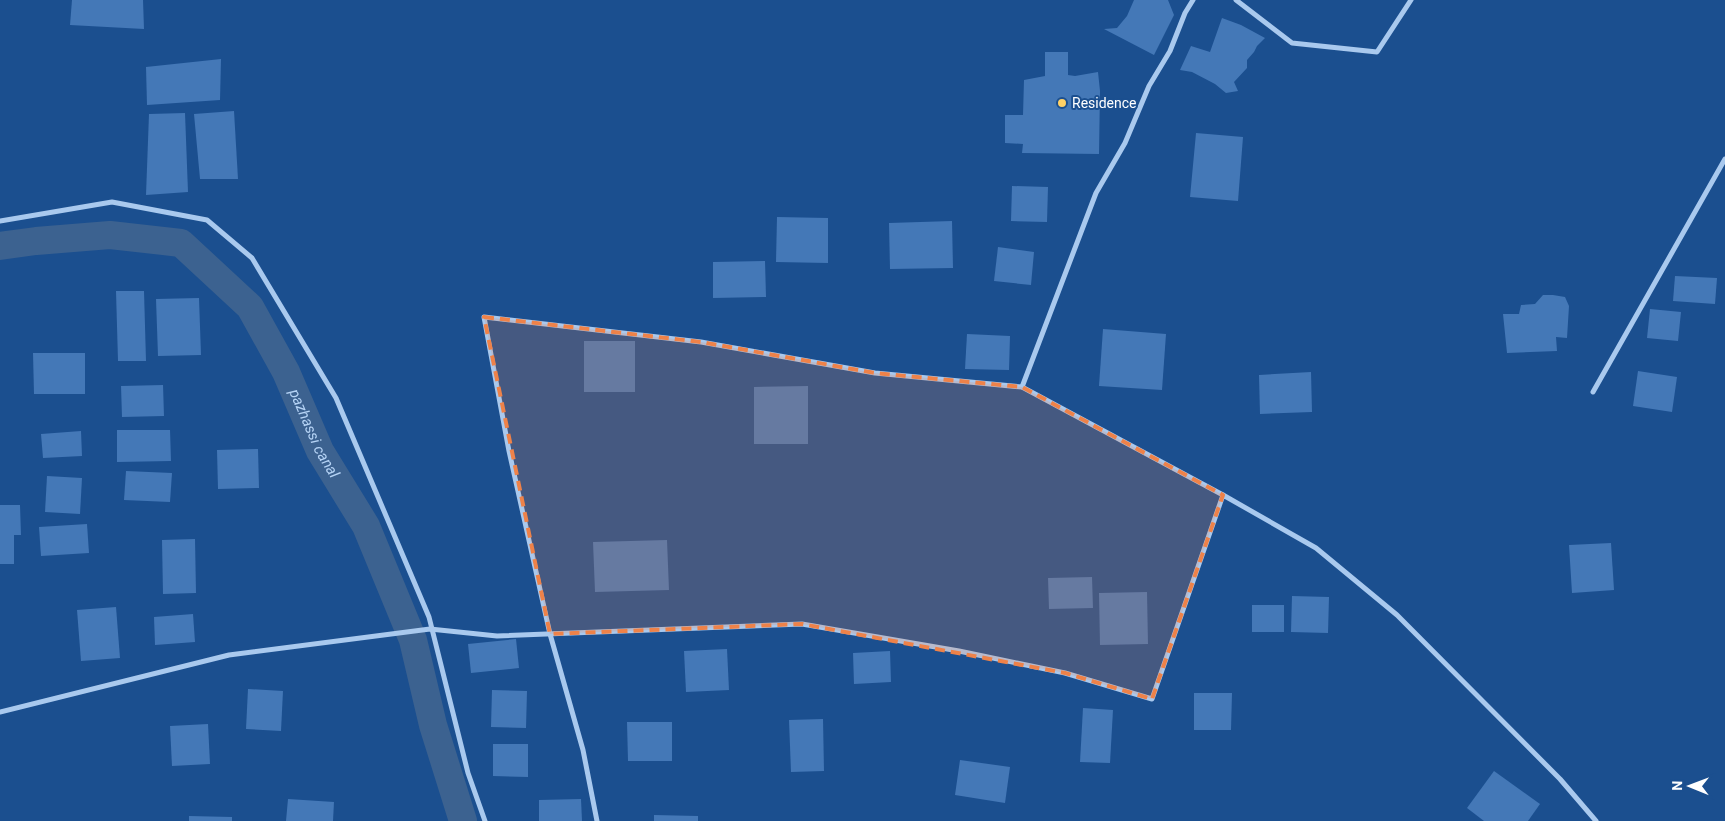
<svg xmlns="http://www.w3.org/2000/svg" width="1725" height="821" font-family="Roboto,sans-serif">
<style>
.lines{fill:none;stroke-linecap:round;stroke-linejoin:round}
.canal{stroke:#3c6290;stroke-width:28}
.building{fill:#4478b7}
.street{stroke:#a9c9ee;stroke-width:5}
.marked{fill:#ee8249;fill-opacity:0.2;stroke:#ee8249;stroke-width:4;stroke-dasharray:10 6;stroke-linejoin:round}
.poi-dot{fill:#ffd166;stroke:#1b4f8f;stroke-width:2}
.labels{text-anchor:middle;stroke-width:4;stroke-linejoin:round;paint-order:stroke}
.poi-label{font-size:14px;fill:#fff;stroke:#1b4f8f;text-anchor:start}
.water-label{font-size:15px;font-style:italic;fill:#b5d3f5;stroke:#1b4f8f}
</style>
<rect width="100%" height="100%" fill="#1b4f8f"/>
<g class="lines">
<!-- canal -->
<path class="canal" id="s1" d="M 0,246 L 36,241 L 110,235 L 181,243 L 250,307 L 286,372 L 320,451 L 366,526 L 413,640 L 433,725 L 463,821"/>
</g>
<!-- building -->
<g class="building">
<polygon points="72,0 143,0 144,29 70,25"/>
<polygon points="1134,0 1168,0 1174,15 1154,55 1104,29 1117,28 1127,16"/>
<polygon points="1222,18 1241,25 1265,38 1257,46 1254,52 1247,60 1247,68 1234,82 1238,91 1226,93 1215,84 1192,72 1180,70 1191,46 1210,52"/>
<polygon points="1045,52 1068,52 1068,75 1075,76 1098,72 1100,91 1099,154 1022,153 1023,144 1005,143 1005,115 1023,115 1024,80 1045,76"/>
<polygon points="221,59 220,100 147,105 146,67"/>
<polygon points="234,111 238,179 200,179 194,114"/>
<polygon points="185,113 188,192 146,195 149,114"/>
<polygon points="1196,133 1243,137 1238,201 1190,197"/>
<polygon points="1012,186 1048,187 1047,222 1011,221"/>
<polygon points="777,217 828,218 828,263 776,262"/>
<polygon points="952,221 953,268 890,269 889,223"/>
<polygon points="998,247 1034,252 1031,285 994,281"/>
<polygon points="765,261 766,297 713,298 713,262"/>
<polygon points="1675,276 1717,278 1715,304 1673,301"/>
<polygon points="116,291 144,291 146,361 118,361"/>
<polygon points="1543,295 1553,295 1565,297 1569,306 1567,338 1556,337 1557,351 1507,353 1503,314 1519,314 1521,305 1535,304"/>
<polygon points="199,298 201,355 158,356 156,299"/>
<polygon points="1650,309 1681,312 1678,341 1647,338"/>
<polygon points="1103,329 1166,334 1162,390 1099,386"/>
<polygon points="967,334 1010,336 1009,370 965,369"/>
<rect x="584" y="341" width="51" height="51"/>
<polygon points="33,353 85,353 85,394 34,394"/>
<polygon points="1638,371 1677,377 1672,412 1633,406"/>
<polygon points="1311,372 1312,412 1260,414 1259,375"/>
<polygon points="163,385 164,416 122,417 121,386"/>
<polygon points="808,386 808,444 754,444 754,387"/>
<polygon points="117,430 170,430 171,461 117,462"/>
<polygon points="81,431 82,456 43,458 41,434"/>
<polygon points="258,449 259,488 218,489 217,450"/>
<polygon points="126,471 172,473 170,502 124,500"/>
<polygon points="47,476 82,478 80,514 45,512"/>
<polygon points="0,505 20,505 21,535 14,535 14,564 0,564"/>
<polygon points="87,524 89,553 41,556 39,527"/>
<polygon points="195,539 196,593 163,594 162,540"/>
<polygon points="667,540 669,590 595,592 593,542"/>
<polygon points="1611,543 1614,590 1572,593 1569,545"/>
<polygon points="1092,577 1093,608 1049,609 1048,578"/>
<polygon points="1147,592 1148,644 1100,645 1099,593"/>
<polygon points="1292,596 1329,597 1328,633 1291,632"/>
<rect x="1252" y="605" width="32" height="27"/>
<polygon points="116,607 120,658 81,661 77,610"/>
<polygon points="193,614 195,642 155,645 154,617"/>
<polygon points="516,639 519,668 471,673 468,644"/>
<polygon points="727,649 729,690 686,692 684,651"/>
<polygon points="890,651 891,682 854,684 853,653"/>
<polygon points="248,689 283,691 281,731 246,729"/>
<polygon points="492,690 527,691 526,728 491,727"/>
<polygon points="1194,693 1232,693 1231,730 1194,730"/>
<polygon points="1083,708 1113,710 1110,763 1080,762"/>
<polygon points="823,719 824,771 791,772 789,720"/>
<polygon points="627,722 672,722 672,761 628,761"/>
<polygon points="208,724 210,764 172,766 170,726"/>
<polygon points="493,744 528,744 528,777 493,776"/>
<polygon points="960,760 1010,767 1005,803 955,795"/>
<polygon points="1494,771 1540,804 1528,821 1484,821 1467,808"/>
<polygon points="288,799 334,802 333,821 286,821"/>
<polygon points="581,799 582,821 539,821 539,800"/>
<polygon points="654,815 698,816 698,821 654,821"/>
<polygon points="189,816 232,817 232,821 189,821"/>
</g>
<g class="lines">
<!-- street -->
<g class="street">
<polyline points="1236,0 1292,43 1377,52 1411,0"/>
<polyline points="0,221 112,202 207,220 252,258 336,398 429,617 468,773 485,821"/>
<polyline points="1022,387 1096,193 1125,143 1149,86 1170,51 1185,13 1193,0"/>
<polyline points="1593,392 1725,159"/>
<polyline points="0,712 229,655 430,629 497,636 802,624 959,651 1065,673 1152,699 1223,495 1316,548 1397,615 1560,779 1596,821"/>
<polyline points="597,821 583,750 550,634 509,451 484,317 701,342 875,373 1022,387 1223,495"/>
</g>
</g>
<!-- marked area -->
<path class="marked" d="M 484,317 L 701,342 L 875,373 L 1022,387 L 1223,495 L 1152,699 L 1065,673 L 802,624 L 550,634 Z"/>
<!-- markers -->
<circle class="poi-dot" cx="1062" cy="103" r="5"/>
<g class="labels">
<!-- poi labels -->
<g class="poi-label">
<text x="1072" y="108">Residence</text>
</g>
<!-- water labels -->
<g class="water-label">
<text dy="5" stroke="none"><textPath href="#s1" startOffset="418">pazhassi canal</textPath></text>
</g>
</g>
<!-- north arrow -->
<g transform="translate(1690 786) rotate(271)" stroke="#1b4f8f" stroke-width="4" paint-order="stroke">
<path d="M0-4L9 19L0 12L-9 19Z" fill="#ffffff"/>
<text y="-8" font-size="14" font-weight="bold" text-anchor="middle" fill="#ffffff">N</text>
</g>
</svg>
